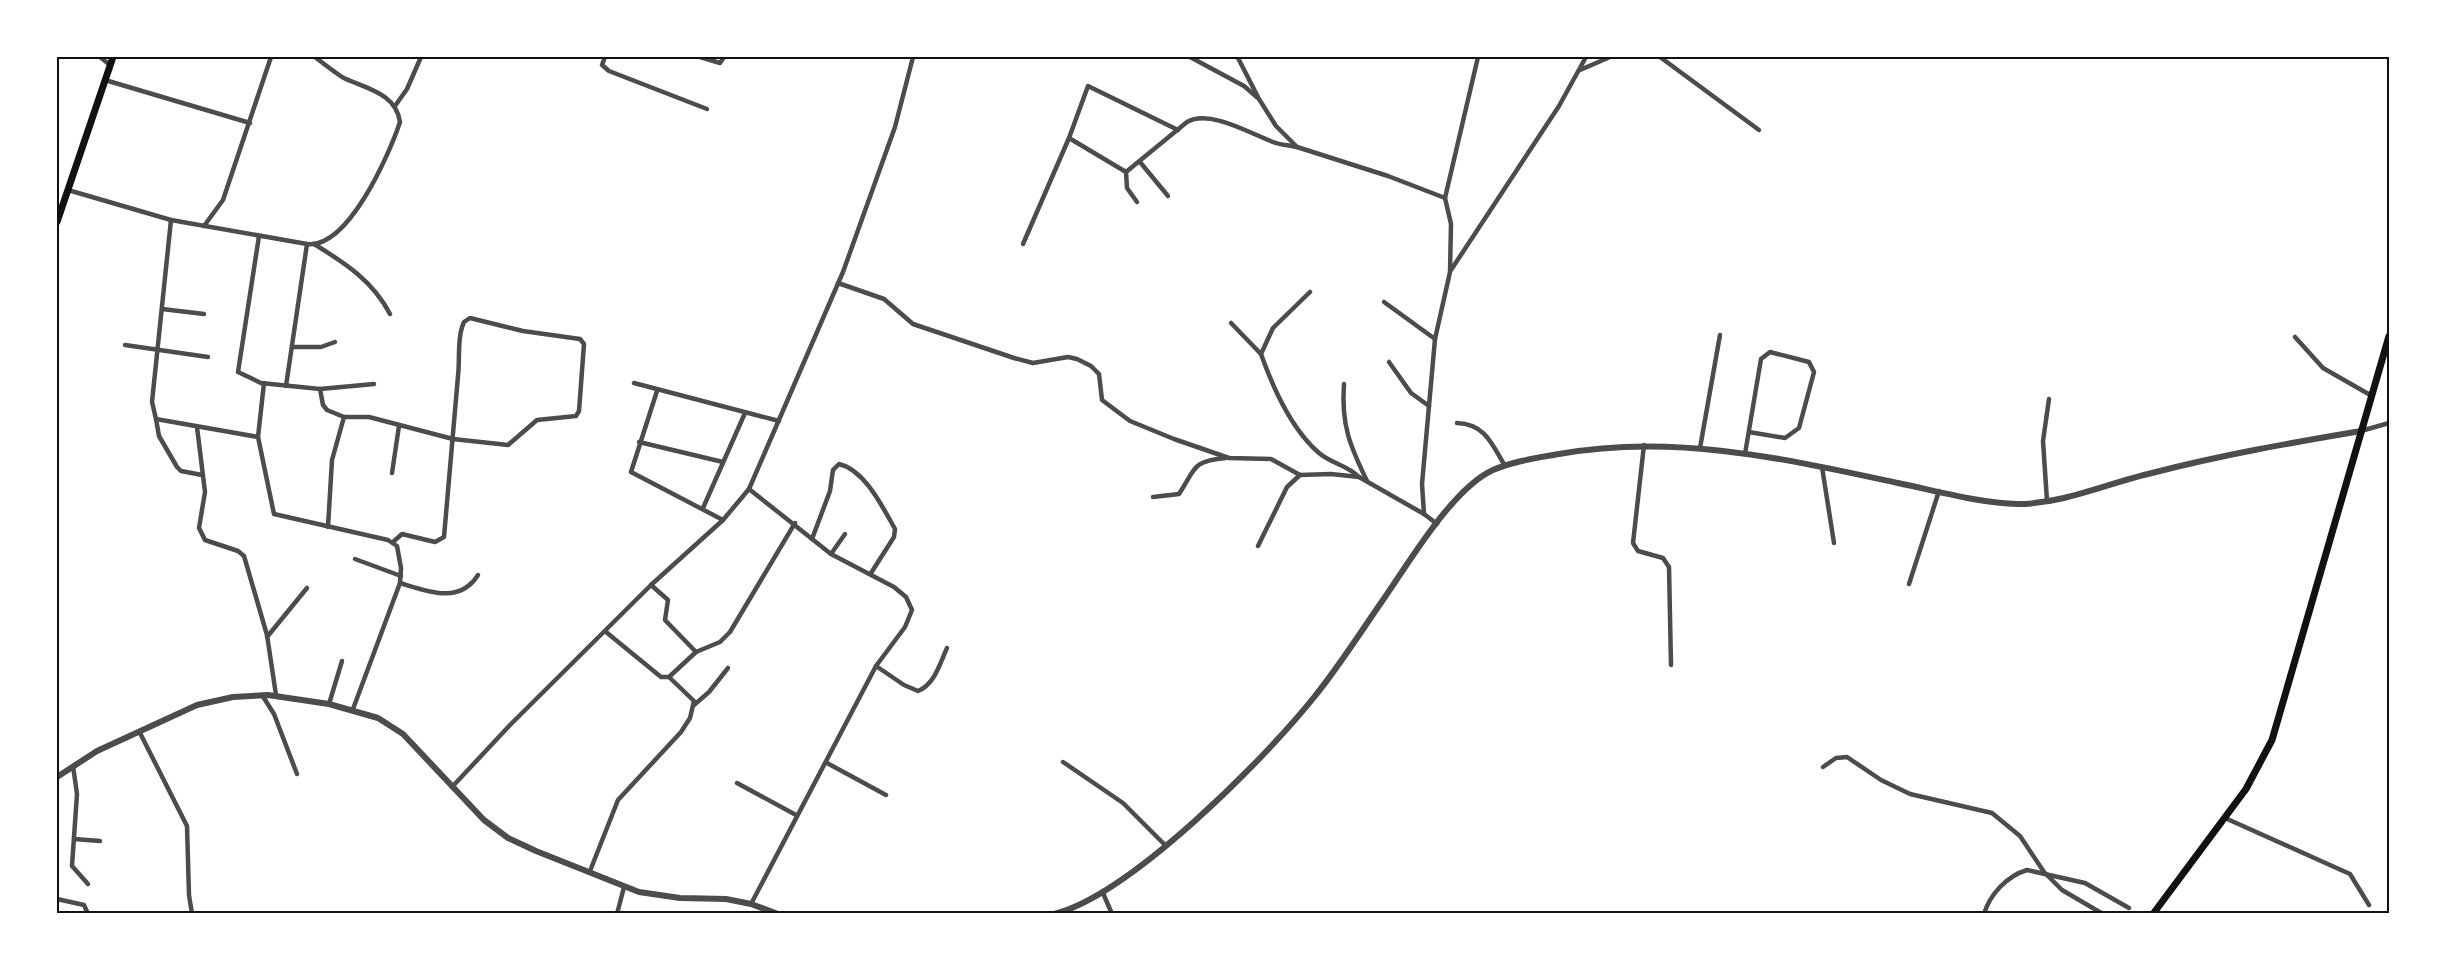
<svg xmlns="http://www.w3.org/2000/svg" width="2446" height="971" font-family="Commissioner,sans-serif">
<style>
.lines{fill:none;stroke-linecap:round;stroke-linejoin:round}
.minor{stroke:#4c4c4c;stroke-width:4.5}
.tertiary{stroke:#4c4c4c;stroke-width:6}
.secondary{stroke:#111;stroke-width:7}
.neatline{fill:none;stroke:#111;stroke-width:2}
</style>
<rect width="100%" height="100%" fill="#fff"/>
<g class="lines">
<!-- minor -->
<g class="minor">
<polyline points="100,57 110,65"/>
<polyline points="605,57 602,65 609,71 707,109"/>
<polyline points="700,57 720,63 724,57"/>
<polyline points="1190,57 1244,86 1259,99 1276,126 1297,147 1388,176 1445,198"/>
<polyline points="1660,57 1759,130"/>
<polyline points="1238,58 1258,97"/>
<polyline points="1580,70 1610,57"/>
<polyline points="105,80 250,123"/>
<polyline points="395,106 407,89 421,57"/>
<path d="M 1069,138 L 1126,172 L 1187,122 C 1210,109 1251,134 1273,142 C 1280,145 1289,145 1297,147"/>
<polyline points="1140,162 1168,196"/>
<polyline points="1126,172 1127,188 1137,202"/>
<path d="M 68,190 L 171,220 L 307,244 C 348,249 389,155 400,122 C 396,92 363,88 342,77 C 333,71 324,64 315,57"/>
<polyline points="171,220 152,402 156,419 258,437 274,514 388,540 397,546 401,568 400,583 353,709"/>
<polyline points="204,226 223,200 271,57"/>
<path d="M 259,236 L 238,372 L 261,383 L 320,389 L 323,405 L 327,410 L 344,417 L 369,417 L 453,439 L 508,445 L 537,420 L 576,416 L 579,411 L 584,344 L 580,339 L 523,331 L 470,318 L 464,322 C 457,337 460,359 458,376 C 453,430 449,483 444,537 L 435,542 L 402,534 L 393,542"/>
<path d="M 314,244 C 345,263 373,281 390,314"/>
<polyline points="1023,244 1069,138 1088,86 1178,130"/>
<polyline points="1451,270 1559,106 1586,57"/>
<polyline points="838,283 884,299 913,324 1014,358 1033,363 1068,357 1077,359 1091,366 1099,374 1102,400 1130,421 1174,439 1229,458 1271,459 1300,475"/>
<path d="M 1310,292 L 1273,328 L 1261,354 C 1273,388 1291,429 1319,453 C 1332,464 1347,465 1359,477"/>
<polyline points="1384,302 1435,339"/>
<polyline points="162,309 204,314"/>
<polyline points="1231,323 1261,354"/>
<polyline points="2295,337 2323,368 2372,396"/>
<polyline points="125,345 208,357"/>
<polyline points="292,347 321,347 335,342"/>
<polyline points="1389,362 1411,393 1429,406"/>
<polyline points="634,383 779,421"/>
<path d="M 1344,384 C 1341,425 1350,446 1367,481"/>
<polyline points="286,386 307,244"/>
<polyline points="320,389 374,384"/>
<polyline points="657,391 631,472 723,520"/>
<polyline points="156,419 159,436 177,467 181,471 202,475"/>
<path d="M 1457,423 C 1485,424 1492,444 1505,466"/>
<polyline points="197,427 205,492 199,528 205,540 238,551 244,556 267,635 276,695"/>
<polyline points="2361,431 2389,423"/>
<polyline points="258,437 264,383"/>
<polyline points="639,442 723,462"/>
<polyline points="1644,445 1633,543 1638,551 1663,558 1669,567 1671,665"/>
<polyline points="1700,448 1720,335"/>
<polyline points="1745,454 1761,359 1770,352 1809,362 1814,372 1799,428 1785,438 1749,432"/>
<polyline points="1822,467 1834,543"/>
<polyline points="392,473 399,426"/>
<polyline points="749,489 831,554 894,587 906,597 912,610 905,627 876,666 751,904"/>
<path d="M 1153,497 L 1179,494 C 1196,468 1192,461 1226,458"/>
<polyline points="2047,501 2043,441 2049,399"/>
<polyline points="703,508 745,413"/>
<polyline points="1437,524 1424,514 1422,484 1435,339 1450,272 1451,224 1445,198 1478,57"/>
<polyline points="328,527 332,460 344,417"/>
<path d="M 812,539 L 830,491 L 833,470 L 839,464 C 865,470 883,508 895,529 L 894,537 L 871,573"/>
<polyline points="1258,546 1287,487 1300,475 1331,474 1359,477 1424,514"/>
<polyline points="831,554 845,534"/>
<polyline points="355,559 401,576"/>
<path d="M 400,583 C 427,591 459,605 478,575"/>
<polyline points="1909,584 1939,491"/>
<polyline points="651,585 668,600 665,620 696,652"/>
<polyline points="606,632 661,677 669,677 696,652 720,642 730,632 795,523"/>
<polyline points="267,637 307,588"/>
<path d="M 876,666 L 904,685 L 918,691 C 935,684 940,663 947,648"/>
<polyline points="262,695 274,714 297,774"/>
<polyline points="329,704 342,661"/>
<polyline points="694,705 709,692 728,668"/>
<polyline points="139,731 187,826 189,895 192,914"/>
<polyline points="1063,762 1123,803 1165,845"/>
<polyline points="827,763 886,795"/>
<polyline points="73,766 77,794 72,866 88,884"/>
<polyline points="1823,767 1836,758 1847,757 1881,780 1910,794 1992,813 2020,836 2044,872 2062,890 2103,914"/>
<polyline points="737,783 796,815"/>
<polyline points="452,787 510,725 651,585 723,520 749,489 843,272 895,127 913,57"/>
<polyline points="2225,818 2350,874 2369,905"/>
<polyline points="74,839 100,841"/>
<polyline points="590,871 618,800 681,732 690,718 694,701 669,677"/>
<polyline points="1103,893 1112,914"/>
<polyline points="57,899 84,905 88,914"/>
<polyline points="617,914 624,887"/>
<path d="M 1984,914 C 1990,894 2007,876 2027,870 L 2085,883 L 2129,908"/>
</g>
<!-- tertiary -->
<g class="tertiary">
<polyline points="57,777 97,751 197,705 233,697 268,695 329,704 378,718 403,734 484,820 508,838 536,851 639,892 680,898 726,899 751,904 778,914"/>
<path d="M 1054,914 C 1130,895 1265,759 1315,696 C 1340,665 1362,630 1385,597 C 1410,561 1453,488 1493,470 C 1514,461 1537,458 1559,454 C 1673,433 1786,459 1898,483 C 1937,491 1979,503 2018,504 C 2063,504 2108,483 2152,473 C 2221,455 2290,443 2361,431"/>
</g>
<!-- secondary -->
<g class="secondary">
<polyline points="57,222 113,57"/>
<polyline points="2153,914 2246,789 2272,740 2389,336"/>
</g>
</g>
<!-- border -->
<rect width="2446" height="971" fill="none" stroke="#ffffff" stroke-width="117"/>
<rect x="58" y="58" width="2330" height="854" class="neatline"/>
</svg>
